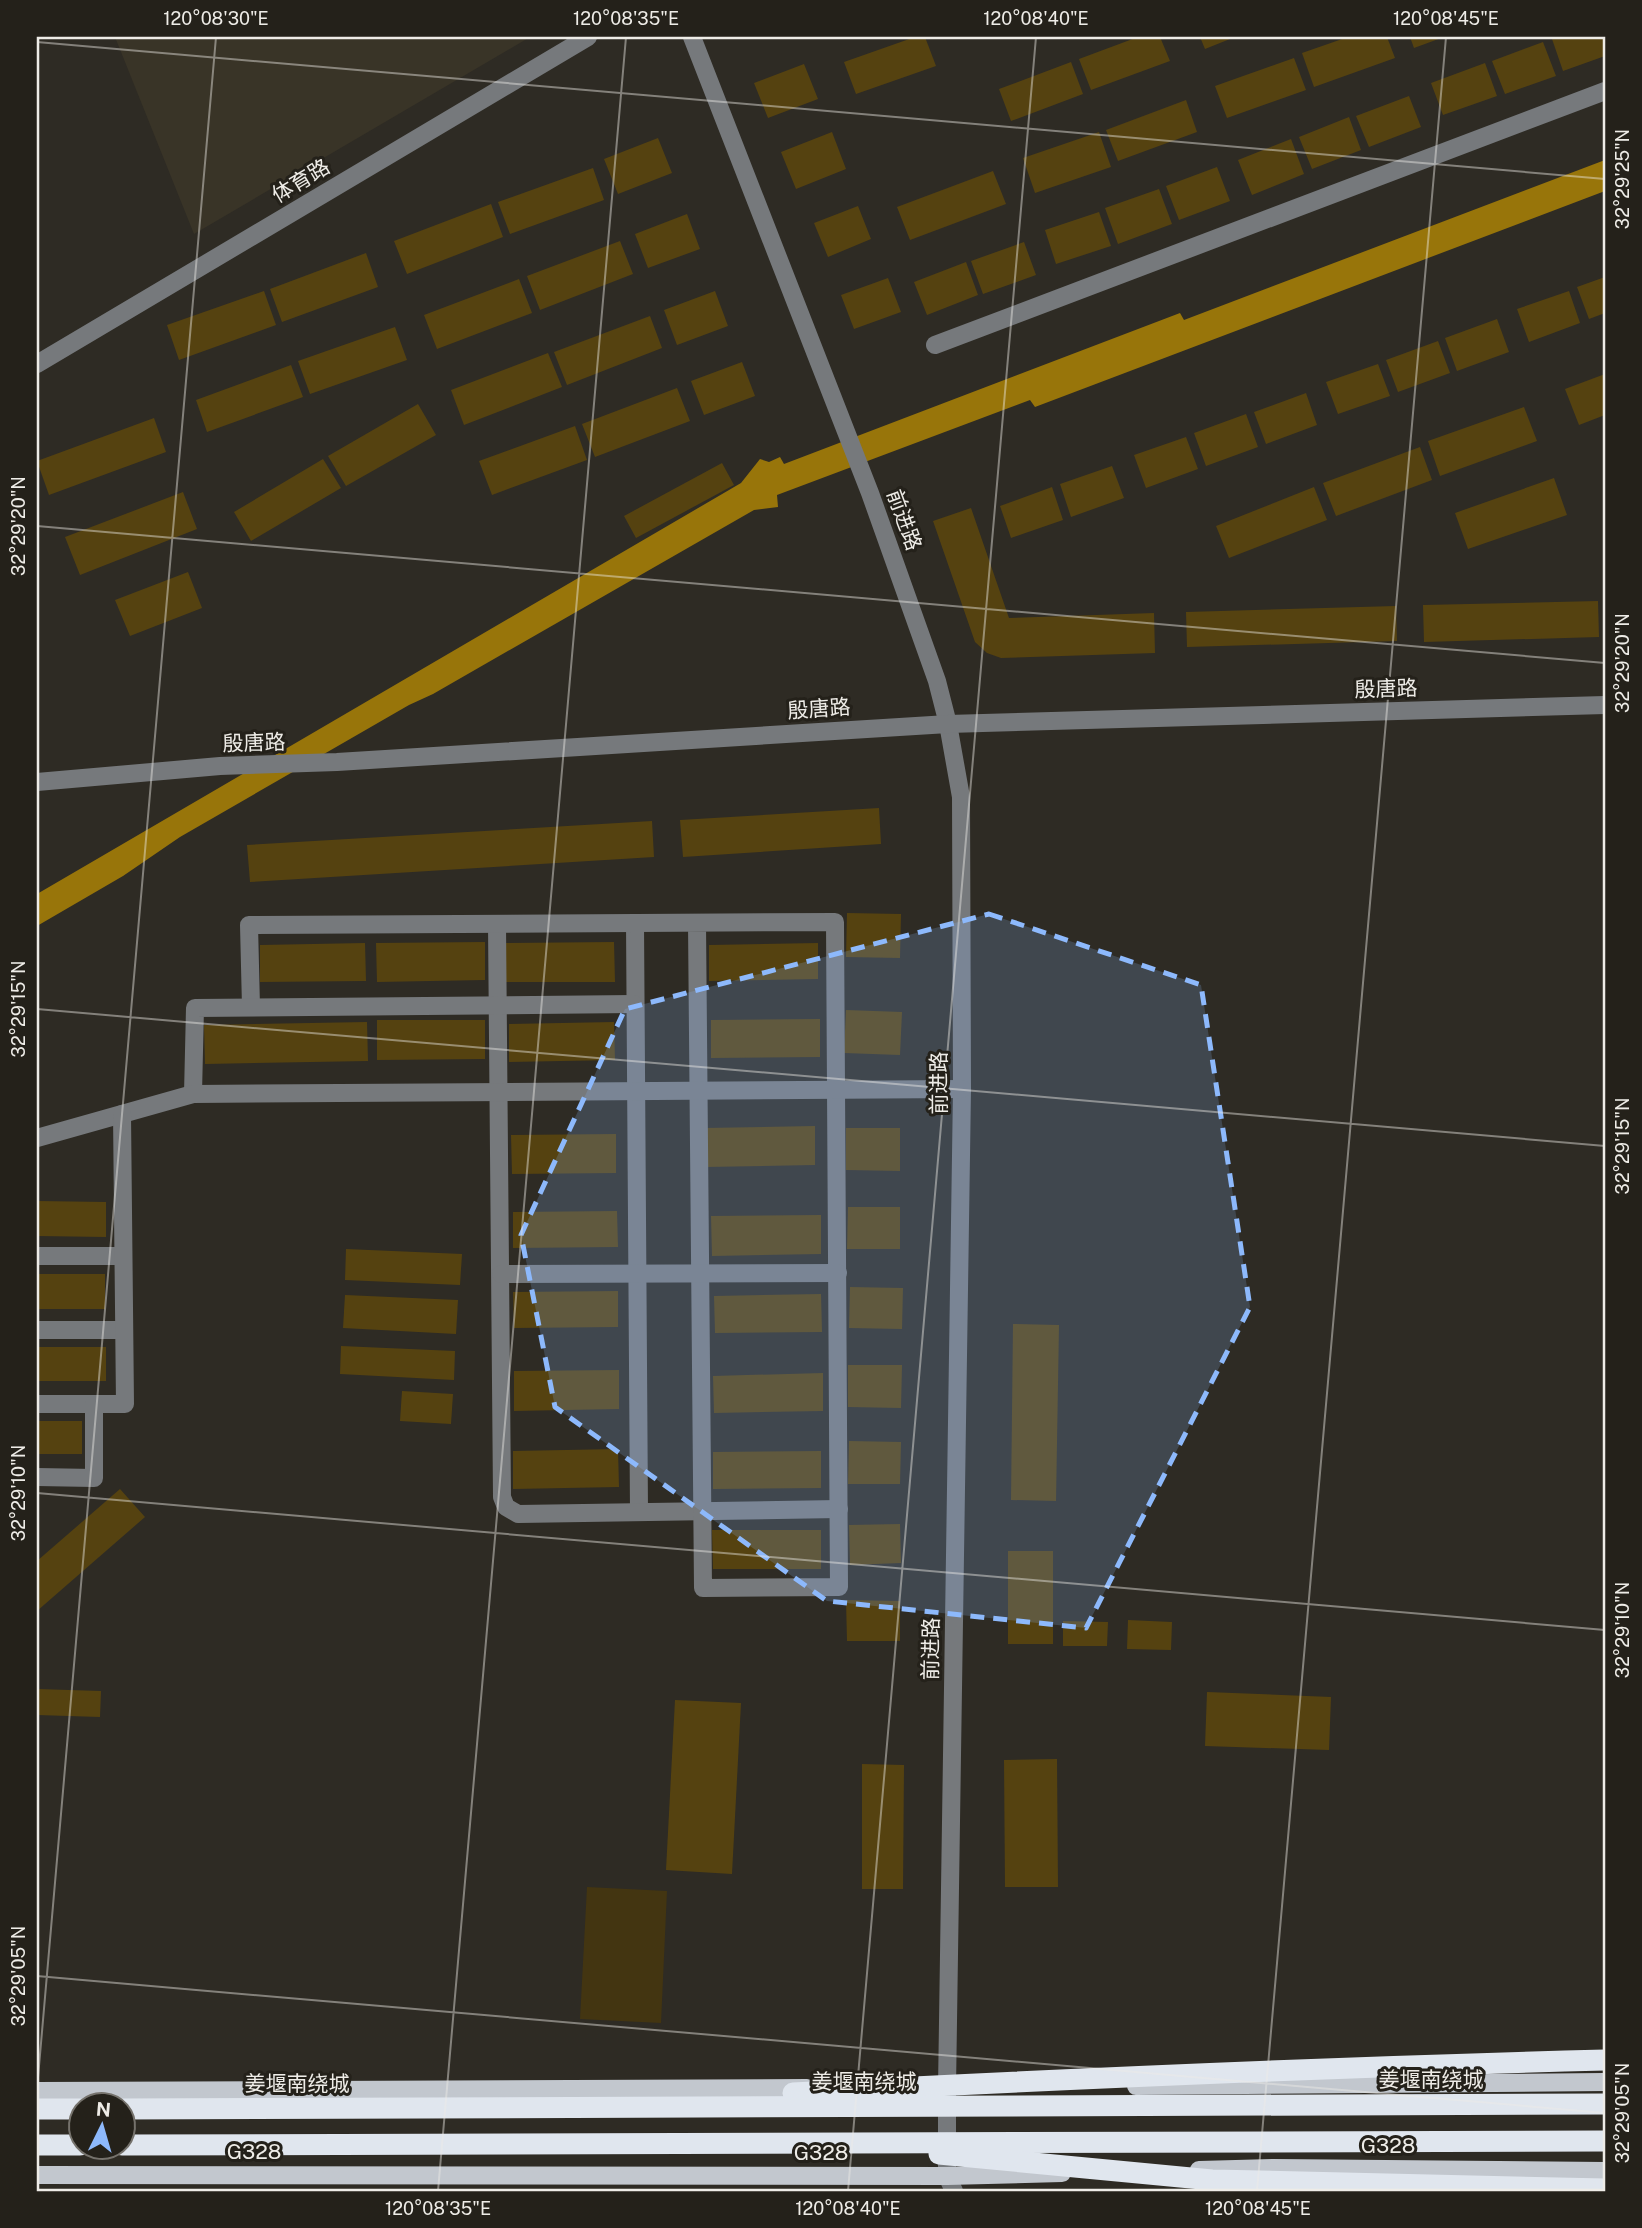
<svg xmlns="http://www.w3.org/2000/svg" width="1642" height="2228" font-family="'Public Sans','Noto Sans SC',sans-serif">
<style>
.built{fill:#393427}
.green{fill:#433511}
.water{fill:#98750a}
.building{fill:#554210}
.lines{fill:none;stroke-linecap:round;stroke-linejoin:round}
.minor{stroke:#76797c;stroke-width:18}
.major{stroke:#c2c7ce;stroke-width:18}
.highway{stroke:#e0e6ee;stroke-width:21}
.highway-bridge{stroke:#e0e6ee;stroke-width:21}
.marked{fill:#8db9fc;fill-opacity:0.2;stroke:#8db9fc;stroke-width:5;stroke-dasharray:14 9;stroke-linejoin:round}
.ticks{fill:none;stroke:#eeece7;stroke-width:2;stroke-opacity:0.45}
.labels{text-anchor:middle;stroke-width:6;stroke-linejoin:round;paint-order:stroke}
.street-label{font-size:21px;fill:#eeece7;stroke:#24211a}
.neatline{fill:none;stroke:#eeece7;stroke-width:2.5}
.ticks-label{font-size:18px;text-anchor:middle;fill:#eeece7}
</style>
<rect width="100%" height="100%" fill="#2e2b24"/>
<!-- built -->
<polygon class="built" points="115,37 530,37 194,234"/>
<!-- green -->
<polygon class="green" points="587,1887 667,1891 661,2023 580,2019"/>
<!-- water -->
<polygon class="water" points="1605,160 1605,191 1035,407 1030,400 777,495 778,507 754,510 433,694 409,705 180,837 123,876 37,926 37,894 741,483 760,459 769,462 780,457 784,464 1180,313 1184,320"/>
<!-- building -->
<g class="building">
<polygon points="915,37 925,37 936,66 856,94 844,62"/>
<polygon points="1138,37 1160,37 1170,61 1091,90 1079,59"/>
<polygon points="1200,37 1235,37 1205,49"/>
<polygon points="1348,37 1387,37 1395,58 1314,87 1302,53"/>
<polygon points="1410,37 1444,37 1414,48"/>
<polygon points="1557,37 1605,37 1605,56 1563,71 1552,39"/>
<polygon points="1543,42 1556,76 1505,94 1492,61"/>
<polygon points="1294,58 1306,90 1227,118 1215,86"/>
<polygon points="1071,62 1083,94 1011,121 999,89"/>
<polygon points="1485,63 1497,96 1443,115 1431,83"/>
<polygon points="804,64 818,99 768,118 754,83"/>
<polygon points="1409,96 1421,127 1369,147 1356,116"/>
<polygon points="1186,100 1197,132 1118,161 1106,130"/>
<polygon points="1349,117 1361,150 1312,169 1299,137"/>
<polygon points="832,132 846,169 796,189 781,152"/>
<polygon points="1099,132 1111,167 1035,193 1023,158"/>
<polygon points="658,138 672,173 618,194 604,159"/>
<polygon points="1291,139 1304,174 1252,195 1238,160"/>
<polygon points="1217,167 1230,201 1179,220 1166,186"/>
<polygon points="593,168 604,200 510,234 498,202"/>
<polygon points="993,171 1006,204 910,240 897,207"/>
<polygon points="1159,189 1172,224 1118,244 1105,208"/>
<polygon points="491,204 503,237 407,274 394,241"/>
<polygon points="858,206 871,239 828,257 814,223"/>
<polygon points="1099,212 1111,246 1056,264 1045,230"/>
<polygon points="687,214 700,249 648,268 635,234"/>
<polygon points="620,241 633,274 540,310 527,276"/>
<polygon points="1024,242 1036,275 983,294 971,261"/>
<polygon points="366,253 378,287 282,322 270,289"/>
<polygon points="966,262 978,295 927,315 914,282"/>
<polygon points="1605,277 1605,313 1589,319 1577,287"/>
<polygon points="888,278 901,312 854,329 841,295"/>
<polygon points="519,279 532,313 437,349 424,315"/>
<polygon points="264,291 276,325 179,360 167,325"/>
<polygon points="715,291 728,326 677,345 664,310"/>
<polygon points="1569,291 1580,323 1529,342 1517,309"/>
<polygon points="650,316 662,348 567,385 554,352"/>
<polygon points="1497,319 1509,352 1457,371 1445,338"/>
<polygon points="395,327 407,360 310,394 298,361"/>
<polygon points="1438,341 1450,373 1398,392 1386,360"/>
<polygon points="548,353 562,387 464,425 451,390"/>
<polygon points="742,362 755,396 704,415 691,381"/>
<polygon points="1378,364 1390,396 1338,414 1326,382"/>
<polygon points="291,365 303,397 207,432 196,400"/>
<polygon points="1605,374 1605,415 1579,425 1565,389"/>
<polygon points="677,388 690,421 595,457 582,424"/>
<polygon points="1306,393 1317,425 1266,444 1254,412"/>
<polygon points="418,404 436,435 346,486 328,456"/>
<polygon points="1524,407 1537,441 1440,476 1428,441"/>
<polygon points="1246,414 1258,447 1206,466 1194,433"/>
<polygon points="154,418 166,452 49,495 37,461"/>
<polygon points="575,426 587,460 492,495 479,461"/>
<polygon points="1186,437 1198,469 1146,488 1134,455"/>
<polygon points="1420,447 1432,480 1336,516 1323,483"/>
<polygon points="323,459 341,488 251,541 234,512"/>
<polygon points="722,463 734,485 636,538 624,516"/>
<polygon points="1112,466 1124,498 1071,517 1060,484"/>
<polygon points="1554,478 1567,515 1468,549 1455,513"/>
<polygon points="1052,487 1063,520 1011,538 1000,506"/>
<polygon points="1314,487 1327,520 1229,558 1216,526"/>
<polygon points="183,492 197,529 80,575 65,537"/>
<polygon points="971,508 1009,618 1154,613 1155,653 1001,658 987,653 975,642 933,521"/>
<polygon points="188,572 202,608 130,636 115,600"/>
<polygon points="1598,601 1599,637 1424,642 1423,605"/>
<polygon points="1396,606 1397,641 1187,647 1186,612"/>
<polygon points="879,808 881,844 683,857 680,820"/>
<polygon points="652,821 654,857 250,882 247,845"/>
<polygon points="847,913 901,914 900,958 846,957"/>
<polygon points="485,942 485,980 377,982 376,943"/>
<polygon points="614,942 615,982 506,982 506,943"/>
<polygon points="365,943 366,981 260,982 260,945"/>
<polygon points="818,943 818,979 709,981 709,945"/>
<polygon points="846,1010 902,1012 900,1055 844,1053"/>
<polygon points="820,1019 820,1057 711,1058 711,1020"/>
<polygon points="377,1020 485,1020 485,1059 377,1060"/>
<polygon points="367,1022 368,1061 205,1064 204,1025"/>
<polygon points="614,1022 615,1060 509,1062 509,1024"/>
<polygon points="815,1126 815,1165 705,1167 704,1128"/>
<polygon points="846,1128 900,1128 900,1171 846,1170"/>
<polygon points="616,1134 616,1173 512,1174 511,1135"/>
<polygon points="37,1201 106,1202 106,1237 37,1236"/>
<polygon points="848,1207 900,1207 900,1249 847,1249"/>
<polygon points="617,1211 618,1247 513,1248 513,1212"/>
<polygon points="821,1215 821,1254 712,1256 711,1216"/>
<polygon points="346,1249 462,1254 460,1285 345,1280"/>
<rect x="37" y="1274" width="68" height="35"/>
<polygon points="850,1287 903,1288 902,1329 849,1328"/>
<polygon points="618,1291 618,1327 514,1328 513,1292"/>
<polygon points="821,1294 822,1332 715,1333 714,1296"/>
<polygon points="345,1295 458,1300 456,1334 343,1328"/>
<polygon points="1013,1324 1059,1325 1056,1501 1011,1500"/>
<polygon points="341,1346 455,1351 454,1380 340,1374"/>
<rect x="37" y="1347" width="69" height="34"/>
<polygon points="848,1365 902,1365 901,1408 848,1407"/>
<polygon points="619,1370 619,1409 514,1411 514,1371"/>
<polygon points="823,1373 823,1411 714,1413 713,1376"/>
<polygon points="402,1391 453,1394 451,1424 400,1421"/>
<rect x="37" y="1421" width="45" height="33"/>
<polygon points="849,1441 901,1442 900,1484 848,1484"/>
<polygon points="618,1449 619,1487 513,1489 513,1451"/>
<polygon points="821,1451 821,1488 713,1489 713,1452"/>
<polygon points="120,1489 145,1517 37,1611 37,1561"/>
<polygon points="900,1524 901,1563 850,1565 849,1525"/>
<polygon points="712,1530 821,1530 821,1569 713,1569"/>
<rect x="1008" y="1551" width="45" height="93"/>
<polygon points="846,1600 900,1601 900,1641 847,1641"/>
<polygon points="1128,1620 1172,1622 1171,1650 1127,1649"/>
<polygon points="1063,1621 1108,1622 1107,1646 1063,1646"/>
<polygon points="37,1689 101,1691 100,1717 37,1715"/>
<polygon points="1207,1692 1331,1697 1329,1750 1205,1746"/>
<polygon points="675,1700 741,1703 732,1874 666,1870"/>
<polygon points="1057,1759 1058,1887 1005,1887 1004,1760"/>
<polygon points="862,1764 904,1765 903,1889 862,1889"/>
</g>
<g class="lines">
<!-- minor -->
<g class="minor">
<polyline points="692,37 870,493 937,681 948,724 961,797 962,1089 947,2088 947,2176 954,2191"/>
<polyline points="935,345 1605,91"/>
<polyline points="37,364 588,37"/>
<polyline points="37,782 220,766 337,762 948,724 1605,705"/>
<polyline points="635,923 639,1512"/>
<polyline points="497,924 502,1497 506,1507 518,1514 839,1509"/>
<polyline points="251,1007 249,925 835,922 839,1587 703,1588 697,923"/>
<polyline points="193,1094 195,1008 634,1004"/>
<polyline points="37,1138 193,1094 962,1089"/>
<polyline points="37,1256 123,1256"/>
<polyline points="501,1274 838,1273"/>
<polyline points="37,1330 124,1330"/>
<polyline points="37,1404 125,1404 122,1114"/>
<polyline points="37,1477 94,1478 94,1404"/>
</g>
<!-- major -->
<g class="major">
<polyline points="1136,2086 1605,2082"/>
<polyline points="37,2091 807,2088"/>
<polyline points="1199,2170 1274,2168 1605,2171"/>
<polyline points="37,2175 947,2176 1062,2173"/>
</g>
<!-- highway -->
<g class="highway">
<polyline points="37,2109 80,2109"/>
<polyline points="37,2145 80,2145"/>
</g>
<!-- highway-bridge -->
<g class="highway-bridge">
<path d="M 793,2093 C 1063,2079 1334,2067 1605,2060"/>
<polyline points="122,2109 1605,2104"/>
<polyline points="122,2145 1605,2141"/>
<polyline points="939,2154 1212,2180 1605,2189"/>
</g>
</g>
<!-- marked area -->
<path class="marked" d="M 989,914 L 1201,985 L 1250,1307 L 1086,1628 L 827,1601 L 555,1407 L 521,1235 L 625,1009 Z"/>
<!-- ticks -->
<path class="ticks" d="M 37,42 L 1605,179M 37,526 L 1605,663M 37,1009 L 1605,1146M 37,1493 L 1605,1630M 37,1976 L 1605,2113M 37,2089 L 216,37M 438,2191 L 626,37M 848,2191 L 1036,37M 1257,2191 L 1446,37"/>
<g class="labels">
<!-- street labels -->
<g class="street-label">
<text transform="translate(301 181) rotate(-31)" y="7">体育路</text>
<text transform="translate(904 520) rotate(70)" y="7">前进路</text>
<text transform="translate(1386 689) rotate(-2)" y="7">殷唐路</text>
<text transform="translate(819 709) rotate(-4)" y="7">殷唐路</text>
<text transform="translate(254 743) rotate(-2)" y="7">殷唐路</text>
<text transform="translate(939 1083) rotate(-90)" y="7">前进路</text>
<text transform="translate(931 1649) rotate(-89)" y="7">前进路</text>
<text x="1431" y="2087">姜堰南绕城</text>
<text x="864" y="2089">姜堰南绕城</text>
<text x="297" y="2091">姜堰南绕城</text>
<text x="1388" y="2153">G328</text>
<text x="254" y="2159">G328</text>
<text x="821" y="2160">G328</text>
</g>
</g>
<!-- border -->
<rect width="1642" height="2228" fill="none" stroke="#24211a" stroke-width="77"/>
<!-- north arrow -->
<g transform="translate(102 2126) rotate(5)"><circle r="33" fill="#24211a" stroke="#75726c" stroke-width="2"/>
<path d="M0-5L12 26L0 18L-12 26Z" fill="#8db9fc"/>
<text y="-10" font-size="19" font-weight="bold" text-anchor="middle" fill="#eeece7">N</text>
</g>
<rect x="38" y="38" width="1566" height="2152" class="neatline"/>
<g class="ticks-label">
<text x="216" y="25">120°08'30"E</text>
<text x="626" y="25">120°08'35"E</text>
<text x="1036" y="25">120°08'40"E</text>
<text x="1446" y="25">120°08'45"E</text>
<text transform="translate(1623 179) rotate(-90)" y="6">32°29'25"N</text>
<text transform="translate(19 526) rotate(-90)" y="6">32°29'20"N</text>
<text transform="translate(1623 663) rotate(-90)" y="6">32°29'20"N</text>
<text transform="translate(19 1009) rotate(-90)" y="6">32°29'15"N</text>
<text transform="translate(1623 1146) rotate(-90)" y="6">32°29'15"N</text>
<text transform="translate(19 1493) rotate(-90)" y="6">32°29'10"N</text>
<text transform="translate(1623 1630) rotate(-90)" y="6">32°29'10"N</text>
<text transform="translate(19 1976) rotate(-90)" y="6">32°29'05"N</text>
<text transform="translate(1623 2113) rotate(-90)" y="6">32°29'05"N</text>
<text x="438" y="2215">120°08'35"E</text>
<text x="848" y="2215">120°08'40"E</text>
<text x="1258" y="2215">120°08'45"E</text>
</g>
</svg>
